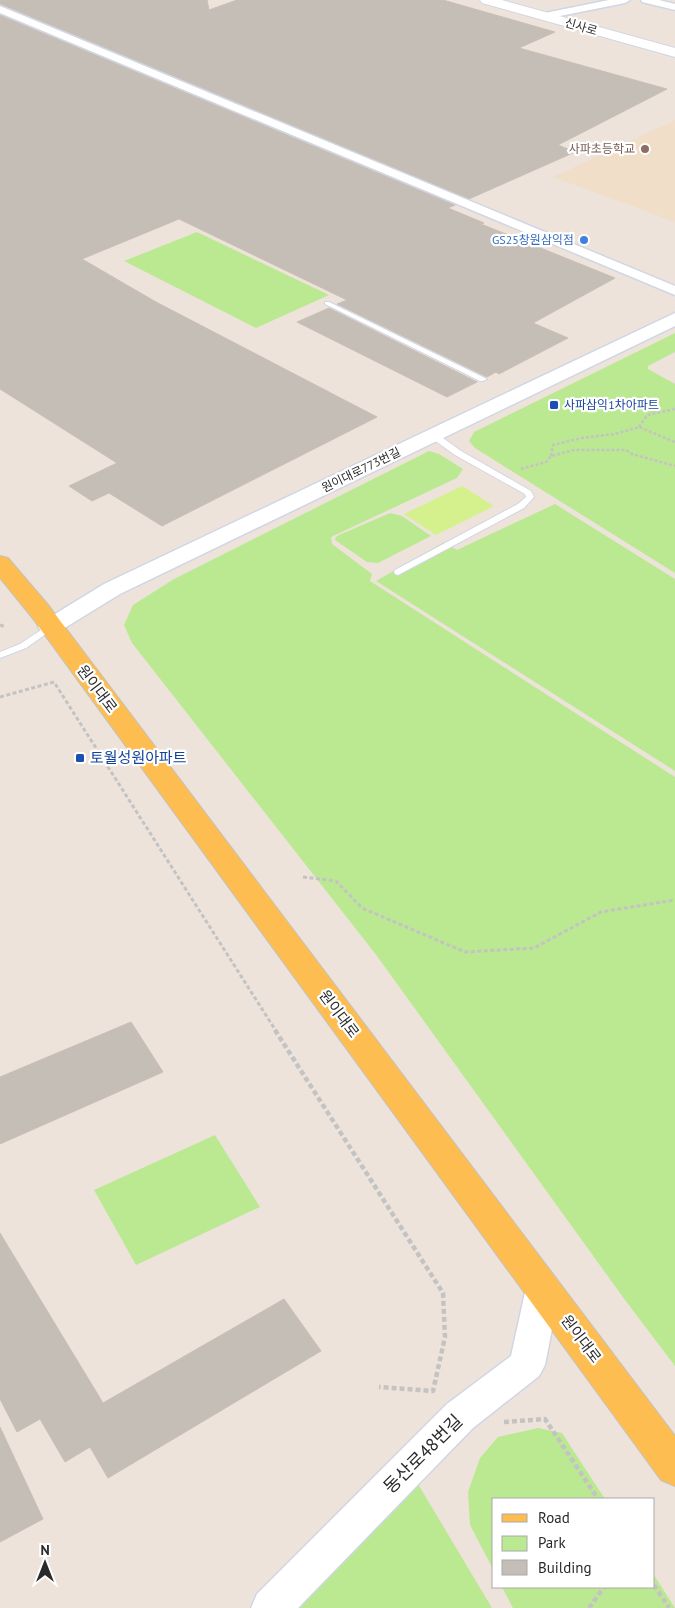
<svg xmlns="http://www.w3.org/2000/svg" width="675" height="1608" font-family="'PT Sans','Noto Sans KR',sans-serif">
<style>
.education{fill:#f1dec8}
.green{fill:#bbe992}
.pitch{fill:#d4f18d}
.building{fill:#c5beb6;stroke:#c9bfb4}
.lines{fill:none;stroke-linecap:round;stroke-linejoin:round}
.service-casing{stroke:#d0d6e4;stroke-width:2}
.minor-casing{stroke:#d0d6e4;stroke-width:3}
.tertiary-casing{stroke:#d0d6e4;stroke-width:3}
.secondary-casing{stroke:#d0d6e4;stroke-width:2}
.primary-casing{stroke:#c3c3c3;stroke-width:2}
.path-far2{stroke:#c3c3c3;stroke-width:2.5;stroke-dasharray:3 2;stroke-linecap:butt}
.path-far1{stroke:#c3c3c3;stroke-width:3;stroke-dasharray:4 2.5;stroke-linecap:butt}
.path{stroke:#c3c3c3;stroke-width:4.5;stroke-dasharray:5 3;stroke-linecap:butt}
.service{fill:#fff;fill-rule:evenodd}
.minor{fill:#fff;fill-rule:evenodd}
.tertiary{fill:#fff;fill-rule:evenodd}
.secondary{fill:#fff;fill-rule:evenodd}
.primary{fill:#fdbd50;fill-rule:evenodd}
.education-dot{fill:#8d6e63;stroke:#fff;stroke-width:2}
.shop-dot{fill:#3f7fe0;stroke:#fff;stroke-width:2}
.transit-dot{fill:#1a4fb4;stroke:#fff;stroke-width:2}
.labels{text-anchor:middle;stroke-width:4.5;stroke-linejoin:round;paint-order:stroke}
.far-street-label{font-size:12px;fill:#2a2a2a;stroke:#fff}
.far-education-label{font-size:12px;fill:#785e54;stroke:#fff;text-anchor:end}
.far-shop-label{font-size:12px;fill:#366cbe;stroke:#fff;text-anchor:end}
.far-transit-label{font-size:12px;fill:#164399;stroke:#fff;text-anchor:start}
.street-label{font-size:15px;fill:#2a2a2a;stroke:#fff}
.transit-label{font-size:15px;fill:#164399;stroke:#fff;text-anchor:start}
.near-street-label{font-size:18px;fill:#2a2a2a;stroke:#fff}
</style>
<rect width="100%" height="100%" fill="#ede3db"/>
<!-- education -->
<polygon class="education" points="675,120 675,222 553,177"/>
<!-- green -->
<g class="green">
<polygon points="197,232 329,295 256,328 124,261"/>
<polygon points="675,333 675,352 648,366 648,369 675,384 675,573 475,448 469,441 474,432"/>
<polygon points="429,451 439,454 463,469 457,478 331,537 332,544 372,574 370,581 675,777 675,1366 625,1300 377,956 132,643 124,625 133,605 174,579"/>
<polygon points="555,504 675,579 675,771 376,581 444,542 457,550"/>
<polygon points="390,513 402,516 431,536 378,563 367,562 335,540 336,537 339,535"/>
<polygon points="215,1135 260,1207 136,1265 94,1190"/>
<polygon points="538,1428 562,1433 605,1499 494,1499 494,1571 470,1525 468,1492 480,1458 498,1437"/>
<polygon points="418,1484 492,1608 285,1608"/>
<polygon points="654,1575 675,1608 513,1608 502,1587 654,1587"/>
</g>
<!-- pitch -->
<polygon class="pitch" points="462,486 494,506 436,535 404,514"/>
<!-- building -->
<g class="building">
<polygon points="0,0 207,0 209,10 237,0 443,0 555,32 519,48 667,89 558,145 575,152 469,199 0,4"/>
<polygon points="0,15 455,205 448,208 484,223 481,224 615,278 533,323 568,338 499,374 496,372 487,377 337,304 347,300 179,219 82,259 156,302 377,417 162,526 109,493 92,501 69,486 117,463 0,389"/>
<polygon points="329,308 477,382 447,397 297,322"/>
<polygon points="131,1022 163,1072 0,1144 0,1077"/>
<polygon points="0,1233 103,1403 284,1299 321,1351 108,1478 90,1447 65,1462 40,1419 17,1432 0,1399"/>
<polygon points="0,1427 43,1519 0,1542"/>
</g>
<g class="lines">
<!-- service casing -->
<g class="service-casing">
<g id="service">
<polygon points="325,302 329,302 487,379 483,381 480,381 325,304"/>
<polygon points="430,433 436,433 461,451 531,491 534,497 524,508 398,575 395,574 394,572 395,570 518,504 526,497 525,494 455,455 430,437"/>
<polygon points="50,624 53,625 54,627 53,629 26,648 0,658 0,652 20,644"/>
</g>
</g>
<!-- minor casing -->
<g class="minor-casing">
<g id="minor">
<polygon points="609,0 630,0 625,3 545,19 540,16 545,13"/>
<polygon points="641,0 659,0 675,4 675,10 642,2"/>
<polygon points="0,6 675,286 675,295 0,13"/>
</g>
</g>
<!-- tertiary casing -->
<g class="tertiary-casing">
<g id="tertiary">
<polygon points="675,313 675,326 120,594 58,632 50,634 42,632 38,627 42,622 104,584"/>
<polygon points="543,1273 555,1277 560,1288 545,1365 539,1376 473,1428 298,1608 251,1608 257,1594 447,1404 511,1356 526,1288 531,1277"/>
</g>
</g>
<!-- secondary casing -->
<g class="secondary-casing">
<polygon id="secondary" points="480,0 502,0 675,48 675,57 482,3"/>
</g>
<!-- primary casing -->
<g class="primary-casing">
<polygon id="primary" points="0,556 8,558 49,606 675,1436 675,1486 661,1480 31,616 0,578"/>
</g>
<!-- path-far2 -->
<g class="path-far2">
<polyline points="639,427 647,415 675,409"/>
<polyline points="551,456 553,445 582,438 615,434 639,427 675,442"/>
<polyline points="521,469 546,462 551,456 574,450 626,450 632,454 675,466"/>
</g>
<!-- path-far1 -->
<g class="path-far1">
<polyline points="0,625 6,627"/>
<polyline points="0,697 54,682 276,1031"/>
<polyline points="303,877 336,881 362,908 465,952 534,948 601,912 675,900"/>
</g>
<!-- path -->
<g class="path">
<polyline points="275,1030 443,1293 445,1337 433,1391 379,1387"/>
<polyline points="504,1422 545,1419 598,1499"/>
<polyline points="654,1585 669,1608"/>
<polyline points="589,1608 604,1587"/>
</g>
<!-- service -->
<use href="#service" class="service"/>
<!-- minor -->
<use href="#minor" class="minor"/>
<!-- tertiary -->
<use href="#tertiary" class="tertiary"/>
<!-- secondary -->
<use href="#secondary" class="secondary"/>
<!-- primary -->
<use href="#primary" class="primary"/>
</g>
<!-- markers -->
<circle class="education-dot" cx="645" cy="149" r="5"/>
<circle class="shop-dot" cx="584" cy="240" r="5"/>
<g class="transit-dot">
<rect x="549" y="400" width="10" height="10" rx="2.5"/>
<rect x="75" y="753" width="10" height="10" rx="2.5"/>
</g>
<g class="labels">
<!-- far-street labels -->
<g class="far-street-label">
<text transform="translate(581 27) rotate(16)" y="4">신사로</text>
<text transform="translate(361 470) rotate(-26)" y="4">원이대로773번길</text>
</g>
<!-- far-education labels -->
<g class="far-education-label">
<text x="635" y="153">사파초등학교</text>
</g>
<!-- far-shop labels -->
<g class="far-shop-label">
<text x="574" y="244">GS25창원삼익점</text>
</g>
<!-- far-transit labels -->
<g class="far-transit-label">
<text x="564" y="409">사파삼익1차아파트</text>
</g>
<!-- street labels -->
<g class="street-label">
<text transform="translate(97 689) rotate(53)" y="5">원이대로</text>
<text transform="translate(339 1014) rotate(53)" y="5">원이대로</text>
<text transform="translate(581 1339) rotate(53)" y="5">원이대로</text>
</g>
<!-- transit labels -->
<g class="transit-label">
<text x="90" y="763">토월성원아파트</text>
</g>
<!-- near-street labels -->
<g class="near-street-label">
<text transform="translate(423 1454) rotate(-45)" y="6">동산로48번길</text>
</g>
</g>
<!-- legend -->
<rect x="492" y="1498" width="162" height="90" fill="#ffffff" stroke="#aaaaaa"/>
<rect x="502" y="1514" width="25" height="8" fill="#fdbd50" stroke="#aaaaaa"/>
<text x="538" y="1523" font-size="15" fill="#2a2a2a">Road</text>
<rect x="502" y="1536" width="25" height="15" fill="#bbe992" stroke="#aaaaaa"/>
<text x="538" y="1548" font-size="15" fill="#2a2a2a">Park</text>
<rect x="502" y="1560" width="25" height="15" fill="#c5beb6" stroke="#aaaaaa"/>
<text x="538" y="1573" font-size="15" fill="#2a2a2a">Building</text>
<!-- north arrow -->
<g transform="translate(45 1563)" stroke="#ffffff" stroke-width="4" paint-order="stroke">
<path d="M0-4L9 19L0 12L-9 19Z" fill="#2a2a2a"/>
<text y="-8" font-size="14" font-weight="bold" text-anchor="middle" fill="#2a2a2a">N</text>
</g>
</svg>
